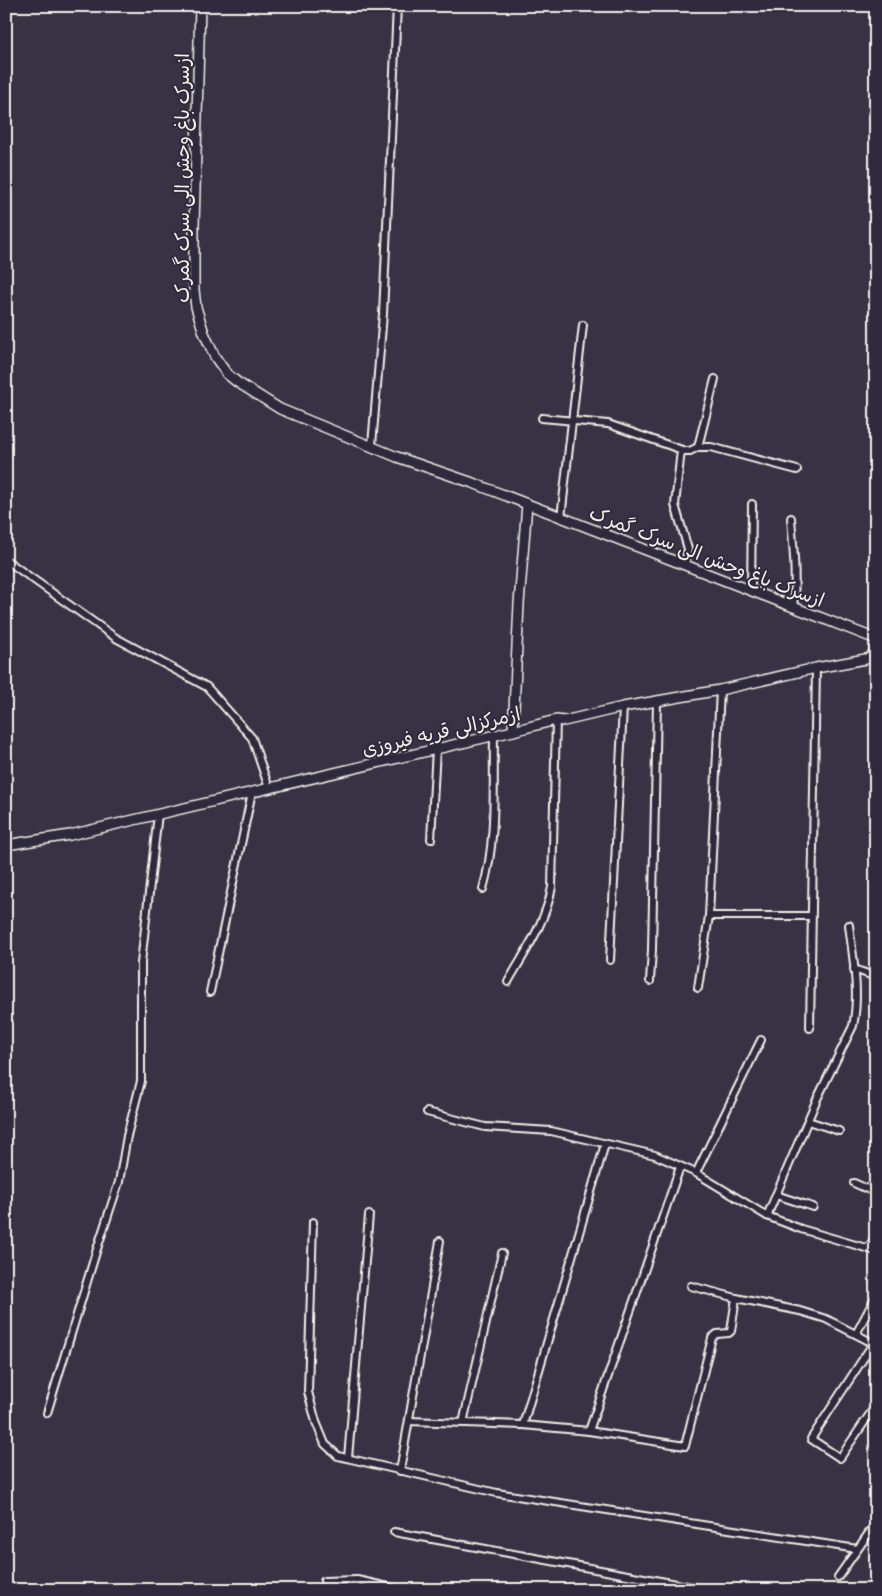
<svg xmlns="http://www.w3.org/2000/svg" width="882" height="1596" font-family="Sriracha,'Playpen Sans Arabic',sans-serif">
<style>
.lines{fill:none;stroke-linecap:round;stroke-linejoin:round}
.street-casing{stroke:#f4f1e8;stroke-width:10}
.secondary-casing{stroke:#f4f1e8;stroke-width:12}
.street{stroke:#2f2a3d;stroke-width:6}
.secondary{stroke:#2f2a3d;stroke-width:9}
.labels{text-anchor:middle;stroke-width:4;stroke-linejoin:round;paint-order:stroke}
.street-label{font-size:19px;fill:#f4f1e8;stroke:#2f2a3d}
</style>
<rect width="100%" height="100%" fill="#373244"/>
<filter id="ink" filterUnits="userSpaceOnUse"><feTurbulence type="fractalNoise" baseFrequency=".02" numOctaves="2"/><feDisplacementMap in="SourceGraphic" scale="10" xChannelSelector="R" yChannelSelector="G"/><feConvolveMatrix kernelMatrix="1 2 1 2 8 2 1 2 1" color-interpolation-filters="sRGB"/></filter>
<g filter="url(#ink)">
<g class="lines">
<!-- street casing -->
<g class="street-casing">
<g id="street">
<polyline points="542,418 608,424 685,451 690,451 698,447 711,447 797,470"/>
<polyline points="372,445 383,314 397,6"/>
<polyline points="698,447 715,379"/>
<polyline points="681,450 675,505 688,549 685,565"/>
<polyline points="561,518 583,325"/>
<path d="M 791,518 C 793,547 797,577 793,607"/>
<polyline points="6,560 116,638 207,687 252,738 269,788"/>
<polyline points="751,591 752,504"/>
<polyline points="431,839 436,749"/>
<path d="M 483,889 C 497,840 493,786 494,736"/>
<polyline points="709,916 811,916"/>
<polyline points="610,960 623,707"/>
<polyline points="854,969 876,977"/>
<polyline points="650,981 652,950 657,702"/>
<path d="M 508,982 C 525,952 546,922 552,887 L 556,720"/>
<polyline points="698,988 709,916 720,690"/>
<polyline points="210,992 252,792"/>
<polyline points="810,1028 816,668"/>
<polyline points="427,1112 485,1127 551,1131 655,1155 696,1173 767,1216 801,1229 876,1251"/>
<polyline points="808,1121 839,1131"/>
<polyline points="696,1173 761,1040"/>
<polyline points="854,1183 876,1193"/>
<polyline points="776,1195 813,1207"/>
<path d="M 767,1216 L 817,1099 L 853,1026 C 860,993 853,958 849,925"/>
<polyline points="313,1222 308,1392 316,1422 325,1444 338,1456 497,1493 857,1549"/>
<polyline points="868,1248 876,1236"/>
<polyline points="691,1286 736,1298 800,1311 826,1319 873,1343"/>
<polyline points="856,1334 876,1296"/>
<polyline points="876,1339 811,1439 840,1458 876,1405"/>
<polyline points="47,1413 97,1249 119,1182 127,1136 141,1081 141,963 158,814"/>
<polyline points="409,1421 523,1425 589,1431 685,1446 712,1338 717,1334 729,1333 731,1331 736,1298"/>
<polyline points="463,1423 502,1253"/>
<polyline points="523,1425 605,1144"/>
<polyline points="589,1431 680,1167"/>
<polyline points="348,1458 369,1215"/>
<polyline points="400,1471 440,1241"/>
<polyline points="394,1532 709,1590"/>
<polyline points="838,1577 876,1523"/>
<polyline points="324,1581 357,1580 402,1590"/>
</g>
</g>
<!-- secondary casing -->
<g class="secondary-casing">
<g id="secondary">
<polyline points="200,6 194,226 194,290 196,307 204,333 215,357 227,374 237,382 280,409 397,457 473,483 876,639"/>
<polyline points="513,731 519,604 527,504"/>
<polyline points="6,845 70,835 513,731 556,720 564,721 623,707 720,690 816,668 871,658 876,646"/>
</g>
</g>
<!-- street -->
<use href="#street" class="street"/>
<!-- secondary -->
<use href="#secondary" class="secondary"/>
</g>
</g>
<g class="labels">
<!-- street labels -->
<g class="street-label">
<text transform="translate(182 178) rotate(-90)" y="7">ازسرک باغ وحش الی سرک گمرک</text>
<text transform="translate(707 556) rotate(21)" y="7">ازسرک باغ وحش الی سرک گمرک</text>
<text transform="translate(441 731) rotate(-13)" y="7">ازمرکزالی قریه فیروزی</text>
</g>
</g>
<!-- margin -->
<rect width="882" height="1596" fill="none" stroke="#2f2a3d" stroke-width="25"/>
<rect x="12" y="12" width="857" height="1571" fill="none" stroke="#f4f1e8" stroke-width="2" filter="url(#ink)"/>
</svg>
